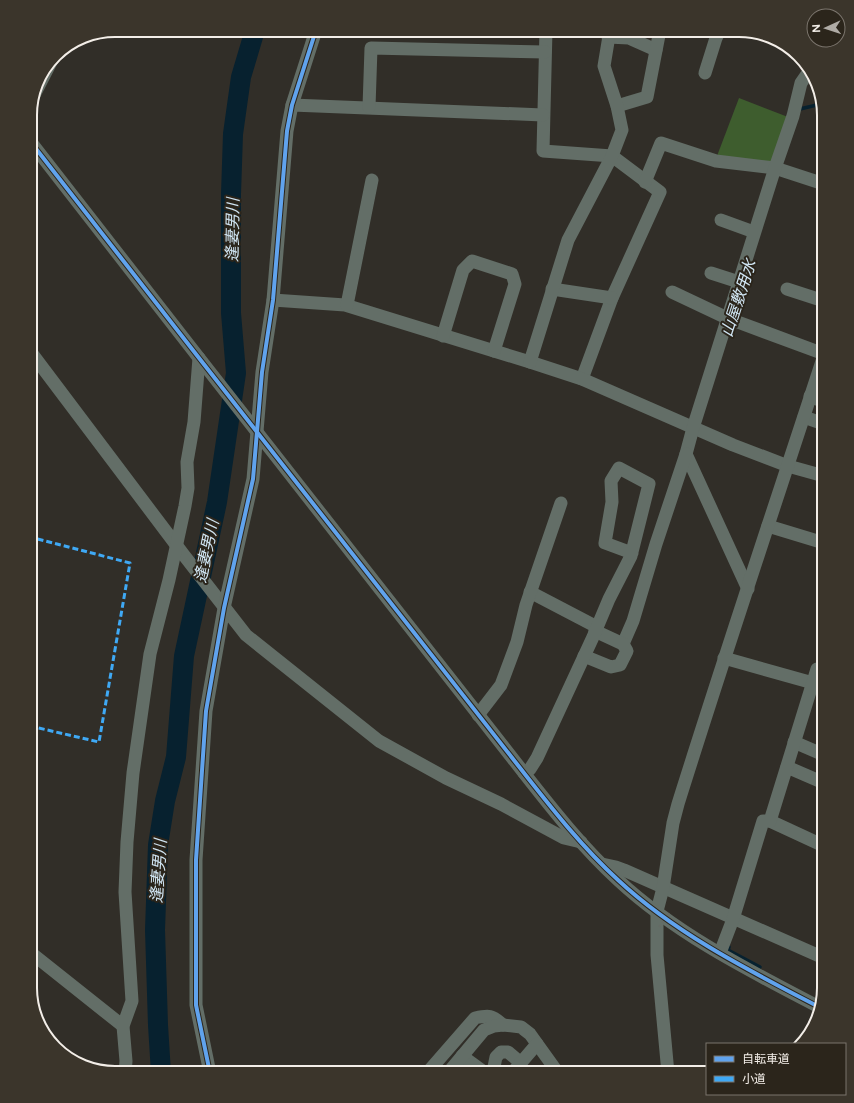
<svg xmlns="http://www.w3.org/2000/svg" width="854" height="1103" font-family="Figtree,'Noto Sans JP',sans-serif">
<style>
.green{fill:#3e5d2e}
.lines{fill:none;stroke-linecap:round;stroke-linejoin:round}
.stream{stroke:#07212f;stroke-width:3.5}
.river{stroke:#07212f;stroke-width:20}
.minor{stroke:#636e67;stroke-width:13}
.path-bridge{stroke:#656b65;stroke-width:2;stroke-dasharray:2 3;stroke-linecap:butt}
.quiet{stroke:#3fa9f5;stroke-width:3;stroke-dasharray:6 3;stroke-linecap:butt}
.cycleway-casing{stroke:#2b251b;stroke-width:6}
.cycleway{stroke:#60a3ed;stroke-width:4}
.labels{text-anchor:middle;stroke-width:4;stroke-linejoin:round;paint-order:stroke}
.water-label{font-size:16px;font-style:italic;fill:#d1e6f4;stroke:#2b251b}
.rim{fill:none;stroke:#f3eee8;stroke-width:2}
</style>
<rect width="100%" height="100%" fill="#312e28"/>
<!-- green -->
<polygon class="green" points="739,98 788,117 771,163 717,156"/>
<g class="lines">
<!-- stream -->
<g class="stream">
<polyline points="800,109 821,104"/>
<polyline points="729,947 728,950 760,967"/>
</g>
<!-- river -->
<polyline class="river" points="161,1073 158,1025 155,930 158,845 165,801 176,757 184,656 217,502 236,373 231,313 231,194 233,134 241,77 255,30"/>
<!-- minor -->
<g class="minor">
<polyline points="546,30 543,151 612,156 660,192 612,298 582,379"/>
<polyline points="608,37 629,38 656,50"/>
<polyline points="705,73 716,38 720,30"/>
<polyline points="33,97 52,60"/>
<polyline points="292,105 543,115"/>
<polyline points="617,106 647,97 660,30"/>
<polyline points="369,107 371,48 545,52"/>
<path d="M 30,141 L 199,358 L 524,773 C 553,810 583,848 618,880 C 676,934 750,971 819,1007"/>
<polyline points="645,182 661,143 716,161 775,168 824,184"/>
<polyline points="721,220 754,232"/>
<polyline points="711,273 739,282"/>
<polyline points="552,289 612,298"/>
<polyline points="787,289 824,301"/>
<polyline points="672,292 727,318 824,354"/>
<polyline points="273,300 345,305 530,362 582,379 733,445 788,466 824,476"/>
<polyline points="347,305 372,180"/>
<polyline points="443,336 463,270 472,261 512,274 515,284 494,351"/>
<polyline points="30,351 183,554 246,635 379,741 446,778 501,804 564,838 581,842"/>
<polyline points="530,362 568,240 612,156 622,130 617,106 604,66 610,30"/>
<polyline points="810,396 824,402"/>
<polyline points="804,417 824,424"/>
<polyline points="768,526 824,543"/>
<polyline points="748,589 686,454 693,428 775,168 793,116 801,83 810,70"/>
<polyline points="530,592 597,627"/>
<polyline points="623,644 633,621 656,544 686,454"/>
<polyline points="584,656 611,667 620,665 627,651 623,644 595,631"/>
<polyline points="724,658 813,683"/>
<polyline points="478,715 501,685 517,642 526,605 561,503"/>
<polyline points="794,742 824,755"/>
<polyline points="787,767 824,783"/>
<polyline points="524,773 530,769 537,758 593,637 609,599 631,556 649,484 619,468 611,481 612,502 605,543 632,553"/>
<polyline points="770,821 824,846"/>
<polyline points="602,864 616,867 624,870 824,958"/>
<polyline points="30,952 123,1026"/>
<polyline points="720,953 733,919 763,821 770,821 817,669 824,672"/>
<polyline points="462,1056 484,1072 493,1072 496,1057 501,1052 508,1052 521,1063"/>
<polyline points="125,1073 126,1061 123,1026 132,1001 125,892 127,842 133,773 150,654 169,580 185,506 188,488 187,462 194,422 199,358"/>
<polyline points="210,1073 196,1005 196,860 206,711 224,608 253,479 262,372 273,300 287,131 292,105 316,30"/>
<path d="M 427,1073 L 475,1018 C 489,1015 492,1015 503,1025"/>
<polyline points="448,1073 484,1030 494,1026 503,1025 521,1027 530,1034 558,1073"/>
<polyline points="512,1073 537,1044"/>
<path d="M 668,1073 L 657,955 L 657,911 L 663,888 L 673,823 L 678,804 C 725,654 775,505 824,355"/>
</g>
<!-- path-bridge -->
<polyline class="path-bridge" points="659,927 671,911"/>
<!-- quiet -->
<polyline class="quiet" points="30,726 99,742 130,563 30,537"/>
<!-- cycleway casing -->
<g class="cycleway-casing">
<g id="cycleway">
<path d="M 30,141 L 199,358 L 524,773 C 553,810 583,848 618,880 C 676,934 750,971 819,1007"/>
<polyline points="210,1073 196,1005 196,860 206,711 224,608 253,479 262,372 273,300 287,131 292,105 316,30"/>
</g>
</g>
<!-- cycleway -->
<use href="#cycleway" class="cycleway"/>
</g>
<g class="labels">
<!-- water labels -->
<g class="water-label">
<text transform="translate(232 230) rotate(-89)" y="6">逢妻男川</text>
<text transform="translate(738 298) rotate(-72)" y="6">山屋敷用水</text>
<text transform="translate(206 551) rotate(-78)" y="6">逢妻男川</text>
<text transform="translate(158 871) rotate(-86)" y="6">逢妻男川</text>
</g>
</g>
<!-- crop -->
<path d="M0 0H854V1103H0ZM115 37H739A78 78 0 0 1 817 115V988A78 78 0 0 1 739 1066H115A78 78 0 0 1 37 988V115A78 78 0 0 1 115 37Z" fill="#3b352b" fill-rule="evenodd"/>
<path class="rim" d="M115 37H739A78 78 0 0 1 817 115V988A78 78 0 0 1 739 1066H115A78 78 0 0 1 37 988V115A78 78 0 0 1 115 37Z"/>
<!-- legend -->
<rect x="706" y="1043" width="140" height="52" fill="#2b251b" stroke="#7b756d"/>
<rect x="714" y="1056" width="20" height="6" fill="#60a3ed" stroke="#7b756d"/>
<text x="742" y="1063" font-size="12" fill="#f3eee8">自転車道</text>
<rect x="714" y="1076" width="20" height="6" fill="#3fa9f5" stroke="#7b756d"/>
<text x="742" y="1083" font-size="12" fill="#f3eee8">小道</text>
<!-- north arrow -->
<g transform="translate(826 28) rotate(267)"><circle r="19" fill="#2b251b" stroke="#7b756d"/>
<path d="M0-3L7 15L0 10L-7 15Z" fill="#afaba5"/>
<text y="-6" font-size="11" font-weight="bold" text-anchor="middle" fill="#f3eee8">N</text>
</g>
</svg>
